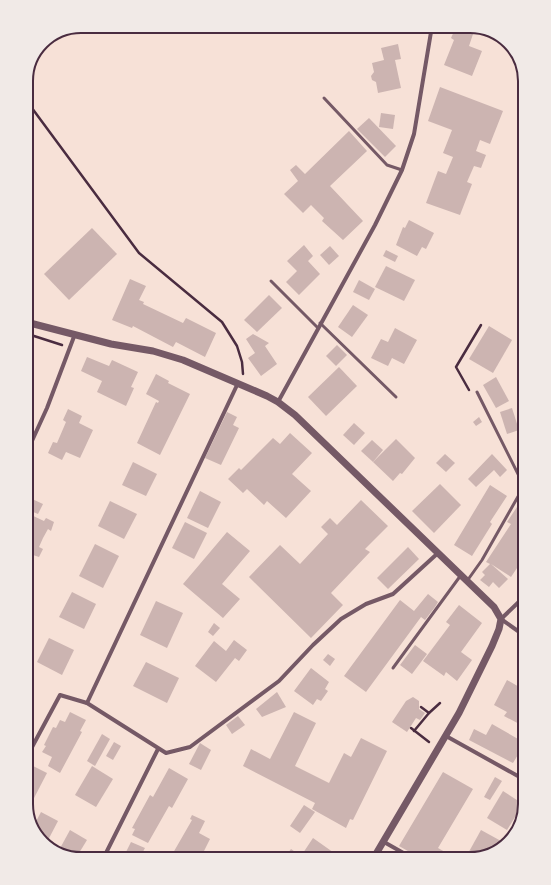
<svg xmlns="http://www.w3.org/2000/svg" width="551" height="885" font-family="Mulish,sans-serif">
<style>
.building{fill:#ccb4b1}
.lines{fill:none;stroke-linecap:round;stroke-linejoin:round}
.path{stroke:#4a2c40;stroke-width:2.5}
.service{stroke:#755966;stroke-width:3}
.minor{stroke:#755966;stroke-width:4}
.tertiary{stroke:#755966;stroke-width:7}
.rim{fill:none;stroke:#4a2c40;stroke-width:2}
</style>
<rect width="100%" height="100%" fill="#f7e1d7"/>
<!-- building -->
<g class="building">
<polygon points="456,27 473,34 469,46 482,51 472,76 444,65 454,40 451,38"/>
<polygon points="398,44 401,59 395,60 401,88 378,93 376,82 372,80 371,76 374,72 372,63 384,60 381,48"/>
<polygon points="440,87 503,111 490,144 480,140 476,151 486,155 481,168 474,166 467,182 472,184 460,215 426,203 438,171 446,174 453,157 443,153 452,130 428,121"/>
<polygon points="381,113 395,115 393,129 379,127"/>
<polygon points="369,118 396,146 385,157 357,129"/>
<polygon points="349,131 367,151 330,186 363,221 343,240 322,221 324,218 311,205 303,213 284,194 298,181 290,170 296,165 305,174"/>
<polygon points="409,220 434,233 426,249 422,247 417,256 396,245 403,227 405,228"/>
<polygon points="92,228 117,254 69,300 44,274"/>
<polygon points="304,245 313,256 308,261 320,274 299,295 286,282 297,271 287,261"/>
<polygon points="330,246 339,256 329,265 320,255"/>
<polygon points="386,250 398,256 395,262 383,256"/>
<polygon points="386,266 415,280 404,301 375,287"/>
<polygon points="130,279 146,286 139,300 144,302 143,304 183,323 186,318 216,333 205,357 176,342 173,347 133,326 132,328 112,320"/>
<polygon points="359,280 375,289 369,300 353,292"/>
<polygon points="269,295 282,308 257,332 244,320"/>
<polygon points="353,305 368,315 352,337 338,327"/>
<polygon points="489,326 512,340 493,373 469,359"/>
<polygon points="395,328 417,340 404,364 392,358 388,366 371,358 381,339 388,342"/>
<polygon points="253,334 269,343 265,346 277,364 261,376 248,358 255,353 246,339"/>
<polygon points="337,345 347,355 336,366 326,356"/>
<polygon points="87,357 109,366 112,360 138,372 131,387 134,388 126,406 97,392 102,381 81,371"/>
<polygon points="339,367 357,386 326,416 308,397"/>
<polygon points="156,374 169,381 168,383 190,394 160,455 137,443 156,402 158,403 159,401 146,394"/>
<polygon points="496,377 509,401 496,408 483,385"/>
<polygon points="512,408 519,430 507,434 500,412"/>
<polygon points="68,409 82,416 79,423 93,430 80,458 66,452 62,460 48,453 53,442 57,443 66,422 63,420"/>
<polygon points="227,412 237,417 233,425 239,428 221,465 205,458"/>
<polygon points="479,417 482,422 476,426 473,422"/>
<polygon points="354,423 365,433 354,445 343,435"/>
<polygon points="290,433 312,453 292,474 311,491 286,518 267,501 264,505 247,489 243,493 228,479 239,468 241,470 273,438 280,444"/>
<polygon points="396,439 415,458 402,474 400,473 393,481 373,462"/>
<polygon points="372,440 383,450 373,462 361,451"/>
<polygon points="445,454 455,463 446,472 436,463"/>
<polygon points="492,454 507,470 500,477 494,470 476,487 468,479"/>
<polygon points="133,462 157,474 146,496 122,485"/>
<polygon points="440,484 461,505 434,533 412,511"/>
<polygon points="490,485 507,496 490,522 492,524 472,556 454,545"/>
<polygon points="200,491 221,502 208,528 187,518"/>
<polygon points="525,495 525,556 511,577 491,564 508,579 499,588 493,582 489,587 480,580 485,575 482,572 490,564 486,562 511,524 507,522"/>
<polygon points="30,498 43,504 38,514 26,509"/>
<polygon points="361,500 388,526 365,549 370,552 331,593 343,605 311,638 249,577 280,545 300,564 328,534 321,527 330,518 337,525"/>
<polygon points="110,501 137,514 124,539 98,526"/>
<polygon points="29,514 44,521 46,518 54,522 51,531 48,529 43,538 39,547 43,549 39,557 30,554 32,551 26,548 26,520"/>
<polygon points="185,522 207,533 194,559 172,548"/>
<polygon points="227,532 250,551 222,584 240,599 223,618 183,584"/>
<polygon points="95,544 119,556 103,588 79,576"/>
<polygon points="408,547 419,559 388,589 377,578"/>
<polygon points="72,592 96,604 84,629 59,617"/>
<polygon points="428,594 438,602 435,607 425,620 421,617 366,692 344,676 400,600 414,611"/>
<polygon points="156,601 183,613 167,648 140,635"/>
<polygon points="459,605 482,623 461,652 472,660 457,681 446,672 444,676 423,661 450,625 446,622"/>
<polygon points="214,623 220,628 213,636 208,632"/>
<polygon points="49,638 74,650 62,675 37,662"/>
<polygon points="234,640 247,650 239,661 235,658 216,682 195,666 214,641 226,651"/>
<polygon points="415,645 427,654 412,674 400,665"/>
<polygon points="328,654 335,659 330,666 323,660"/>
<polygon points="146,662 179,678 167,703 133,686"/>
<polygon points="311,668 329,682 325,689 328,691 321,701 317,699 313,705 294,691"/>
<polygon points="525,679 525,727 504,716 507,712 494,705 507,680 521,688"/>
<polygon points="277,692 286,707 262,717 256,709"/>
<polygon points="26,694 33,698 26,712"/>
<polygon points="413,697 419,701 419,709 425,713 420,720 416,718 407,732 392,722 406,701"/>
<polygon points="70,712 86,720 80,731 82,732 60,773 48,766 52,757 42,752 46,746 44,745 53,727 56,728 60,720 65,722"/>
<polygon points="294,712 316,723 295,766 329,783 344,753 351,757 361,738 387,751 353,820 350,819 346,828 312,809 315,803 243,766 251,749 270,759"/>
<polygon points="238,716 245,725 232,734 226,725"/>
<polygon points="492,724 525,743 513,763 469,740 474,729 486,735"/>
<polygon points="102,734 110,739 95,766 87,761"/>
<polygon points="114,742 121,746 113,760 106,756"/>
<polygon points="200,743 211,750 201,770 189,764"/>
<polygon points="27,763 47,773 33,800 26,796"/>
<polygon points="92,766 113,779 96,807 75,795"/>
<polygon points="169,768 188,779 172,808 169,806 148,843 132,835 135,829 132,828 150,795 153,797"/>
<polygon points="443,772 473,789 438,848 452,856 450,859 422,859 399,846"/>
<polygon points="495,777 502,781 490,800 484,797"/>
<polygon points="503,791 523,804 507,830 487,818"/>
<polygon points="304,805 315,812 300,833 290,826"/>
<polygon points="41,812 58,821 46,844 32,829"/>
<polygon points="192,815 205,821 199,833 210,839 200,859 184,859 173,853 192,820 190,819"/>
<polygon points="70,830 87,840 76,858 58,852"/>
<polygon points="481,830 501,841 494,853 469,859 466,857"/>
<polygon points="313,838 337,855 334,859 287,859 285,857 291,849 301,856"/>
<polygon points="131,842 145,848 139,859 125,854"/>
<polygon points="273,853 280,857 279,859 269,859"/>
</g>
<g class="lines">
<!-- path -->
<g class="path">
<polyline points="26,100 139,253 222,322 237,346 242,362 243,374"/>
<polyline points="34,336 62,345"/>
<polyline points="469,390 456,367 481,325"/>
<polyline points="421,707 429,713"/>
<polyline points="411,728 429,742"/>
<polyline points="414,731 429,713 440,703"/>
</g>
<!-- service -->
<g class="service">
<polyline points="324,98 387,165 402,170"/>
<polyline points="271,281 318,328"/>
<polyline points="320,323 396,397"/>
<polyline points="467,581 482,560 524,486 477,392"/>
<polyline points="393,668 461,575"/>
</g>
<!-- minor -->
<g class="minor">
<polyline points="278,402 375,225 402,170 414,134 432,26"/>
<polyline points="26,454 47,408 75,334"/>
<polyline points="525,636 501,619 525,596"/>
<polyline points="87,703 238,383"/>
<polyline points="446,736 525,780"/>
<polyline points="26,751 31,749 60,695 87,703 166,753 190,747 279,681 313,645 341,619 366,604 393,594 438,553"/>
<polyline points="384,842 414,859"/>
<polyline points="103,859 158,749"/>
</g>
<!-- tertiary -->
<polyline class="tertiary" points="26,322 111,344 153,351 183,360 267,396 278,402 295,415 494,607 501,619 499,629 492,646 459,713 373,859"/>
</g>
<!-- crop -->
<path d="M0 0H551V885H0ZM81 33H470A48 48 0 0 1 518 81V804A48 48 0 0 1 470 852H81A48 48 0 0 1 33 804V81A48 48 0 0 1 81 33Z" fill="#f1eae7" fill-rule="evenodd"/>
<path class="rim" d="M81 33H470A48 48 0 0 1 518 81V804A48 48 0 0 1 470 852H81A48 48 0 0 1 33 804V81A48 48 0 0 1 81 33Z"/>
</svg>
